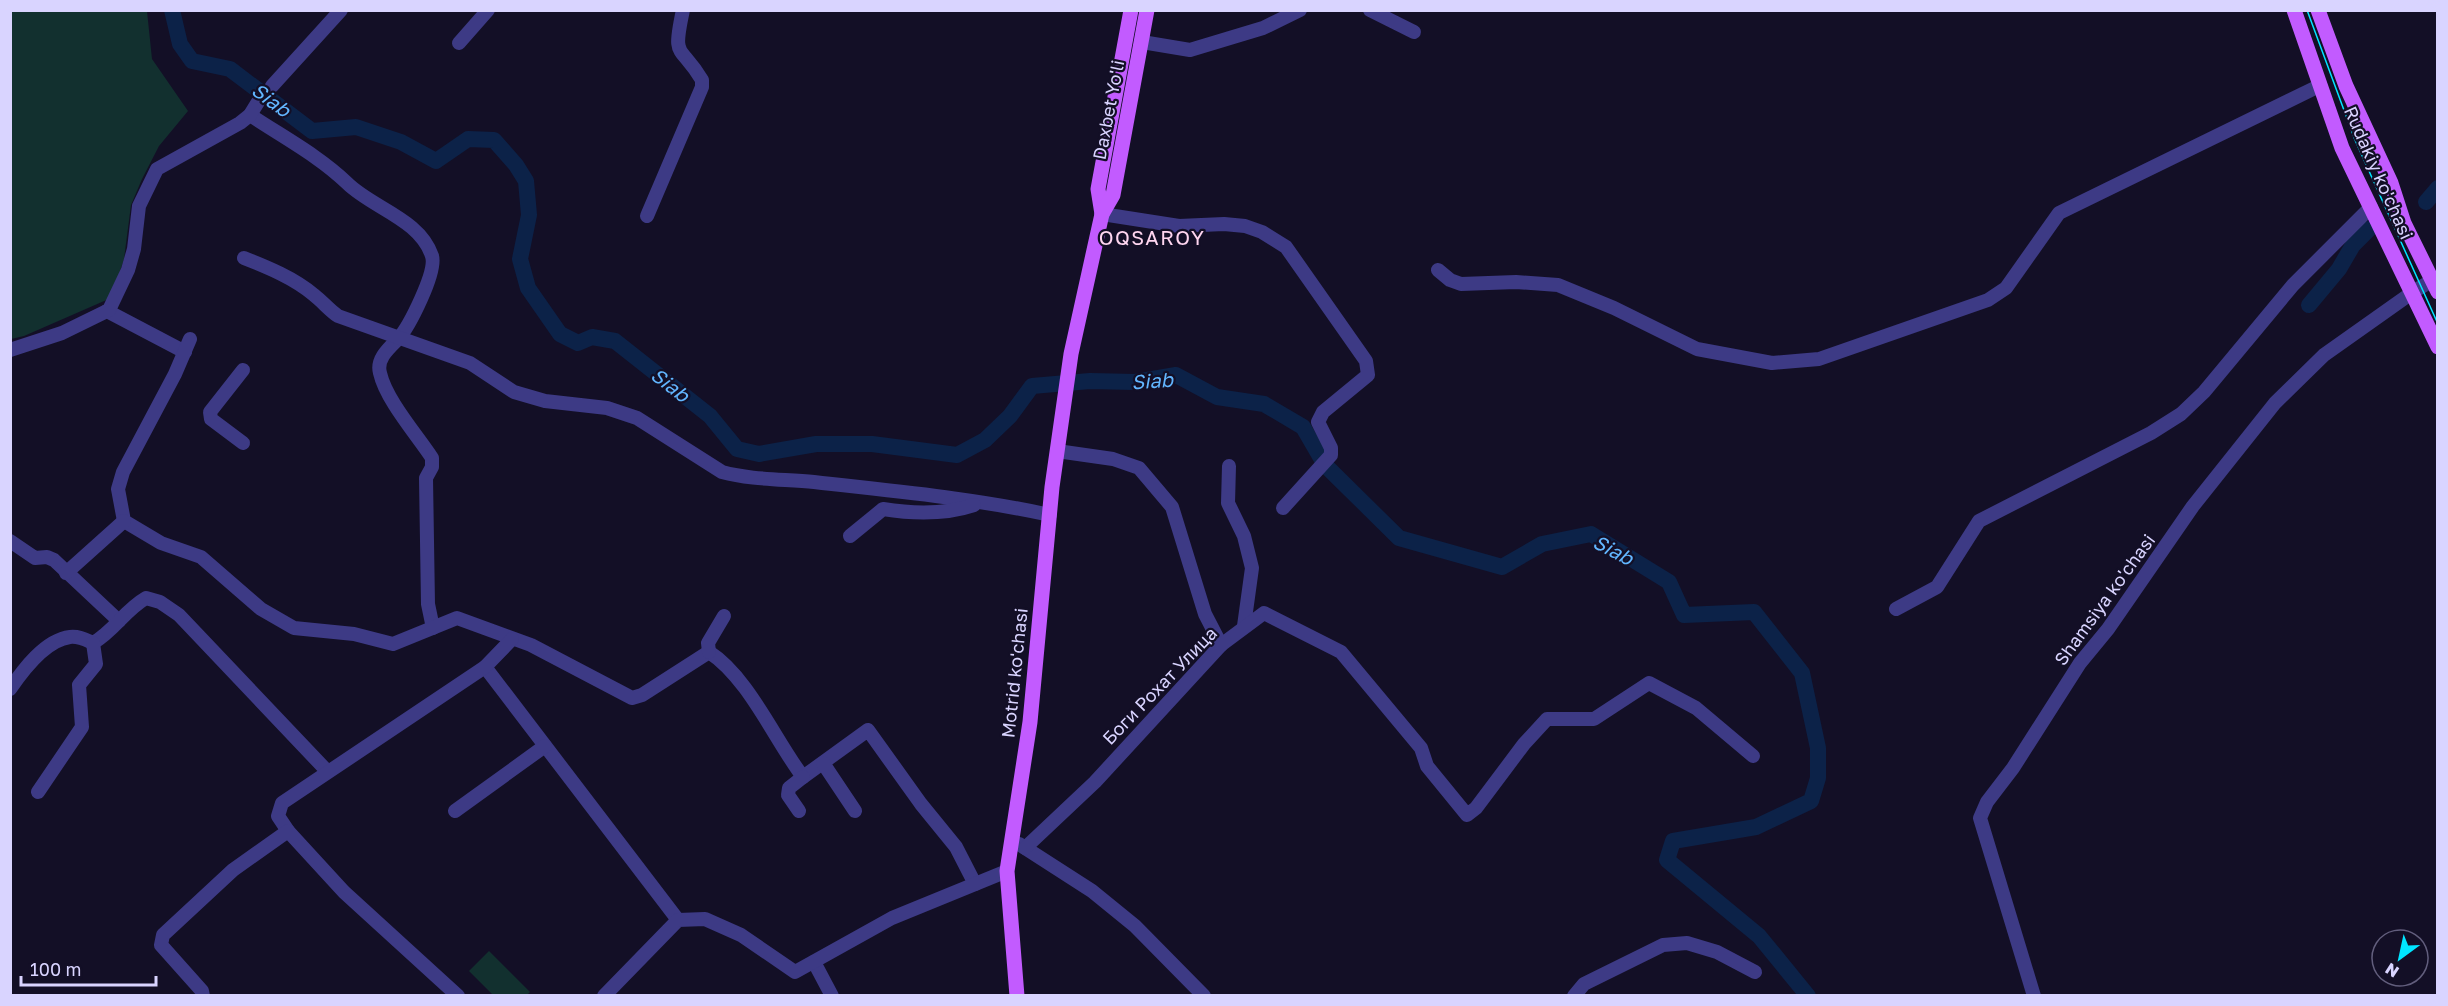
<svg xmlns="http://www.w3.org/2000/svg" width="2448" height="1006" font-family="'Golos Text',sans-serif">
<style>
.green{fill:#12302f}
.lines{fill:none;stroke-linecap:round;stroke-linejoin:round}
.river{stroke:#0c2248;stroke-width:16}
.minor{stroke:#3d3a85;stroke-width:14}
.major{stroke:#c25bff;stroke-width:15}
.tram{stroke:#00e5ff;stroke-width:1.5}
.labels{text-anchor:middle;stroke-width:4.5;stroke-linejoin:round;paint-order:stroke}
.street-label{font-size:18px;fill:#d9d4ff;stroke:#130f26}
.water-label{font-size:20px;font-style:italic;fill:#62b6ff;stroke:#130f26}
.neighbourhood-label{font-size:20px;letter-spacing:1.5px;fill:#ffd6f0;stroke:#130f26}
</style>
<rect width="100%" height="100%" fill="#130f26"/>
<!-- green -->
<g class="green">
<polygon points="10,11 147,11 152,59 188,111 159,146 142,179 131,205 124,259 111,298 24,336 11,339"/>
<polygon points="489,951 530,992 527,995 493,995 469,971"/>
</g>
<g class="lines">
<!-- river -->
<g class="river">
<polyline points="172,10 180,44 192,61 230,69 312,131 356,127 401,142 436,161 468,139 494,140 516,165 526,181 529,215 520,259 528,288 560,334 578,343 592,337 615,341 710,416 737,449 759,454 816,444 872,444 957,455 985,440 1010,416 1032,386 1090,381 1135,382 1176,375 1217,397 1264,404 1303,427 1325,465 1399,538 1502,567 1542,544 1591,534 1669,582 1684,615 1754,612 1802,673 1818,748 1818,778 1811,801 1756,827 1673,841 1667,860 1759,936 1808,996"/>
<polyline points="2426,202 2438,188"/>
<polyline points="2309,305 2339,269 2353,245 2369,229"/>
</g>
<!-- minor -->
<g class="minor">
<polyline points="1370,10 1414,32"/>
<polyline points="1142,42 1190,50 1263,28 1300,10"/>
<polyline points="459,43 488,10"/>
<polyline points="272,86 341,10"/>
<path d="M 250,115 C 283,137 319,156 347,183 C 372,208 420,219 432,256 C 437,272 409,327 398,339 C 389,348 376,359 380,373 C 386,400 417,435 432,458 L 432,467 L 426,478 L 428,604 L 433,628"/>
<polyline points="1102,214 1179,226 1224,224 1245,226 1262,232 1286,247 1366,361 1368,375 1323,412 1318,422 1331,448 1331,455 1283,508"/>
<path d="M 647,216 L 702,87 L 702,80 C 680,43 672,61 683,10"/>
<path d="M 244,258 C 267,267 294,278 314,295 C 323,302 329,310 338,316 L 470,363 L 514,392 L 545,401 L 607,408 L 637,418 L 722,472 C 751,480 784,479 814,482 C 892,491 973,498 1050,515"/>
<polyline points="1438,270 1450,280 1461,284 1516,282 1558,285 1614,308 1697,349 1772,363 1819,359 1988,300 2006,288 2059,213 2319,86"/>
<polyline points="107,311 185,352"/>
<path d="M 190,339 L 175,374 L 123,472 L 118,489 L 124,521 L 161,543 L 201,557 L 261,609 L 294,628 L 354,634 L 393,644 L 457,618 L 531,645 L 632,698 L 642,695 L 709,652 C 748,677 775,740 803,777 L 868,730 L 921,804 L 956,847 L 975,884"/>
<polyline points="10,350 62,333 109,310 128,270 134,249 139,206 157,169 240,123 250,115 258,102"/>
<polyline points="243,370 210,412 211,419 243,443"/>
<polyline points="1057,451 1113,459 1139,468 1172,507 1205,614 1221,645"/>
<polyline points="1229,466 1228,503 1244,536 1252,568 1244,626"/>
<path d="M 850,536 L 883,509 C 914,514 944,515 974,505"/>
<polyline points="10,541 35,558 47,557 54,560 119,621"/>
<polyline points="66,573 124,521"/>
<polyline points="1896,609 1937,587 1979,521 2151,433 2181,414 2204,392 2293,285 2371,207"/>
<polyline points="709,652 708,643 724,616"/>
<polyline points="485,667 678,920"/>
<path d="M 10,689 C 23,670 45,640 70,637 C 79,636 86,640 93,643 C 114,631 125,610 146,598 L 160,602 L 179,615 L 327,771"/>
<polyline points="823,763 855,811"/>
<polyline points="38,792 82,727 79,685 96,664 93,643"/>
<polyline points="455,811 545,746"/>
<polyline points="799,811 788,795 789,788 803,777"/>
<polyline points="288,831 278,816 282,803 485,667 512,639"/>
<polyline points="1019,844 1092,891 1135,926 1204,996"/>
<polyline points="1025,848 1095,782 1221,645 1264,613 1341,652 1421,748 1427,766 1467,815 1476,808 1524,744 1547,719 1594,719 1649,683 1696,708 1753,756"/>
<polyline points="814,962 832,996"/>
<polyline points="203,996 202,991 161,945 163,935 233,870 288,831 344,892 458,996"/>
<polyline points="604,996 678,920 705,919 741,935 795,972 892,918 1007,871"/>
<polyline points="1574,996 1584,984 1663,945 1687,943 1717,952 1755,972"/>
<polyline points="2034,996 1980,818 1987,802 2013,768 2080,663 2108,629 2193,506 2275,403 2324,355 2413,292 2426,284 2434,283"/>
</g>
<!-- major -->
<g class="major">
<polyline points="2294,10 2342,148 2438,347"/>
<polyline points="2318,10 2346,86 2391,183 2404,223 2438,292"/>
<polyline points="1102,214 1098,189 1131,10"/>
<polyline points="1017,996 1007,871 1030,722 1052,487 1071,354 1102,214 1113,195 1147,10"/>
</g>
<!-- tram -->
<polyline class="tram" points="2307,10 2355,140 2438,324"/>
</g>
<g class="labels">
<!-- street labels -->
<g class="street-label">
<text transform="translate(1109 110) rotate(-79)" y="6">Daxbet Yo'li</text>
<text transform="translate(2378 173) rotate(66)" y="6">Rudakiy ko'chasi</text>
<text transform="translate(2105 600) rotate(-54)" y="6">Shamsiya ko'chasi</text>
<text transform="translate(1015 673) rotate(-84)" y="6">Motrid ko'chasi</text>
<text transform="translate(1160 686) rotate(-46)" y="6">Боги Рохат Улица</text>
</g>
<!-- water labels -->
<g class="water-label">
<text transform="translate(271 100) rotate(37)" y="7">Siab</text>
<text transform="translate(1152 381) rotate(-4)" y="7">Siab</text>
<text transform="translate(670 385) rotate(38)" y="7">Siab</text>
<text transform="translate(1613 550) rotate(28)" y="7">Siab</text>
</g>
<!-- neighbourhood labels -->
<g class="neighbourhood-label">
<text x="1152" y="245">OQSAROY</text>
</g>
</g>
<!-- border -->
<rect width="2448" height="1006" fill="none" stroke="#d9d4ff" stroke-width="24"/>
<!-- north arrow -->
<g transform="translate(2400 958) rotate(213)"><circle r="28" fill="#130f26" stroke="#625e7d" stroke-width="1.5"/>
<path d="M0-4.5L10 22L0 15L-10 22Z" fill="#00e5ff"/>
<text y="-9" font-size="16" font-weight="bold" text-anchor="middle" fill="#d9d4ff">N</text>
</g>
<!-- scale -->
<path d="M21 976v9h135v-9" fill="none" stroke="#d9d4ff" stroke-width="3"/>
<text x="30" y="976" font-size="18" fill="#d9d4ff" stroke="#130f26" stroke-width="4.5" paint-order="stroke">100 m</text>
</svg>
